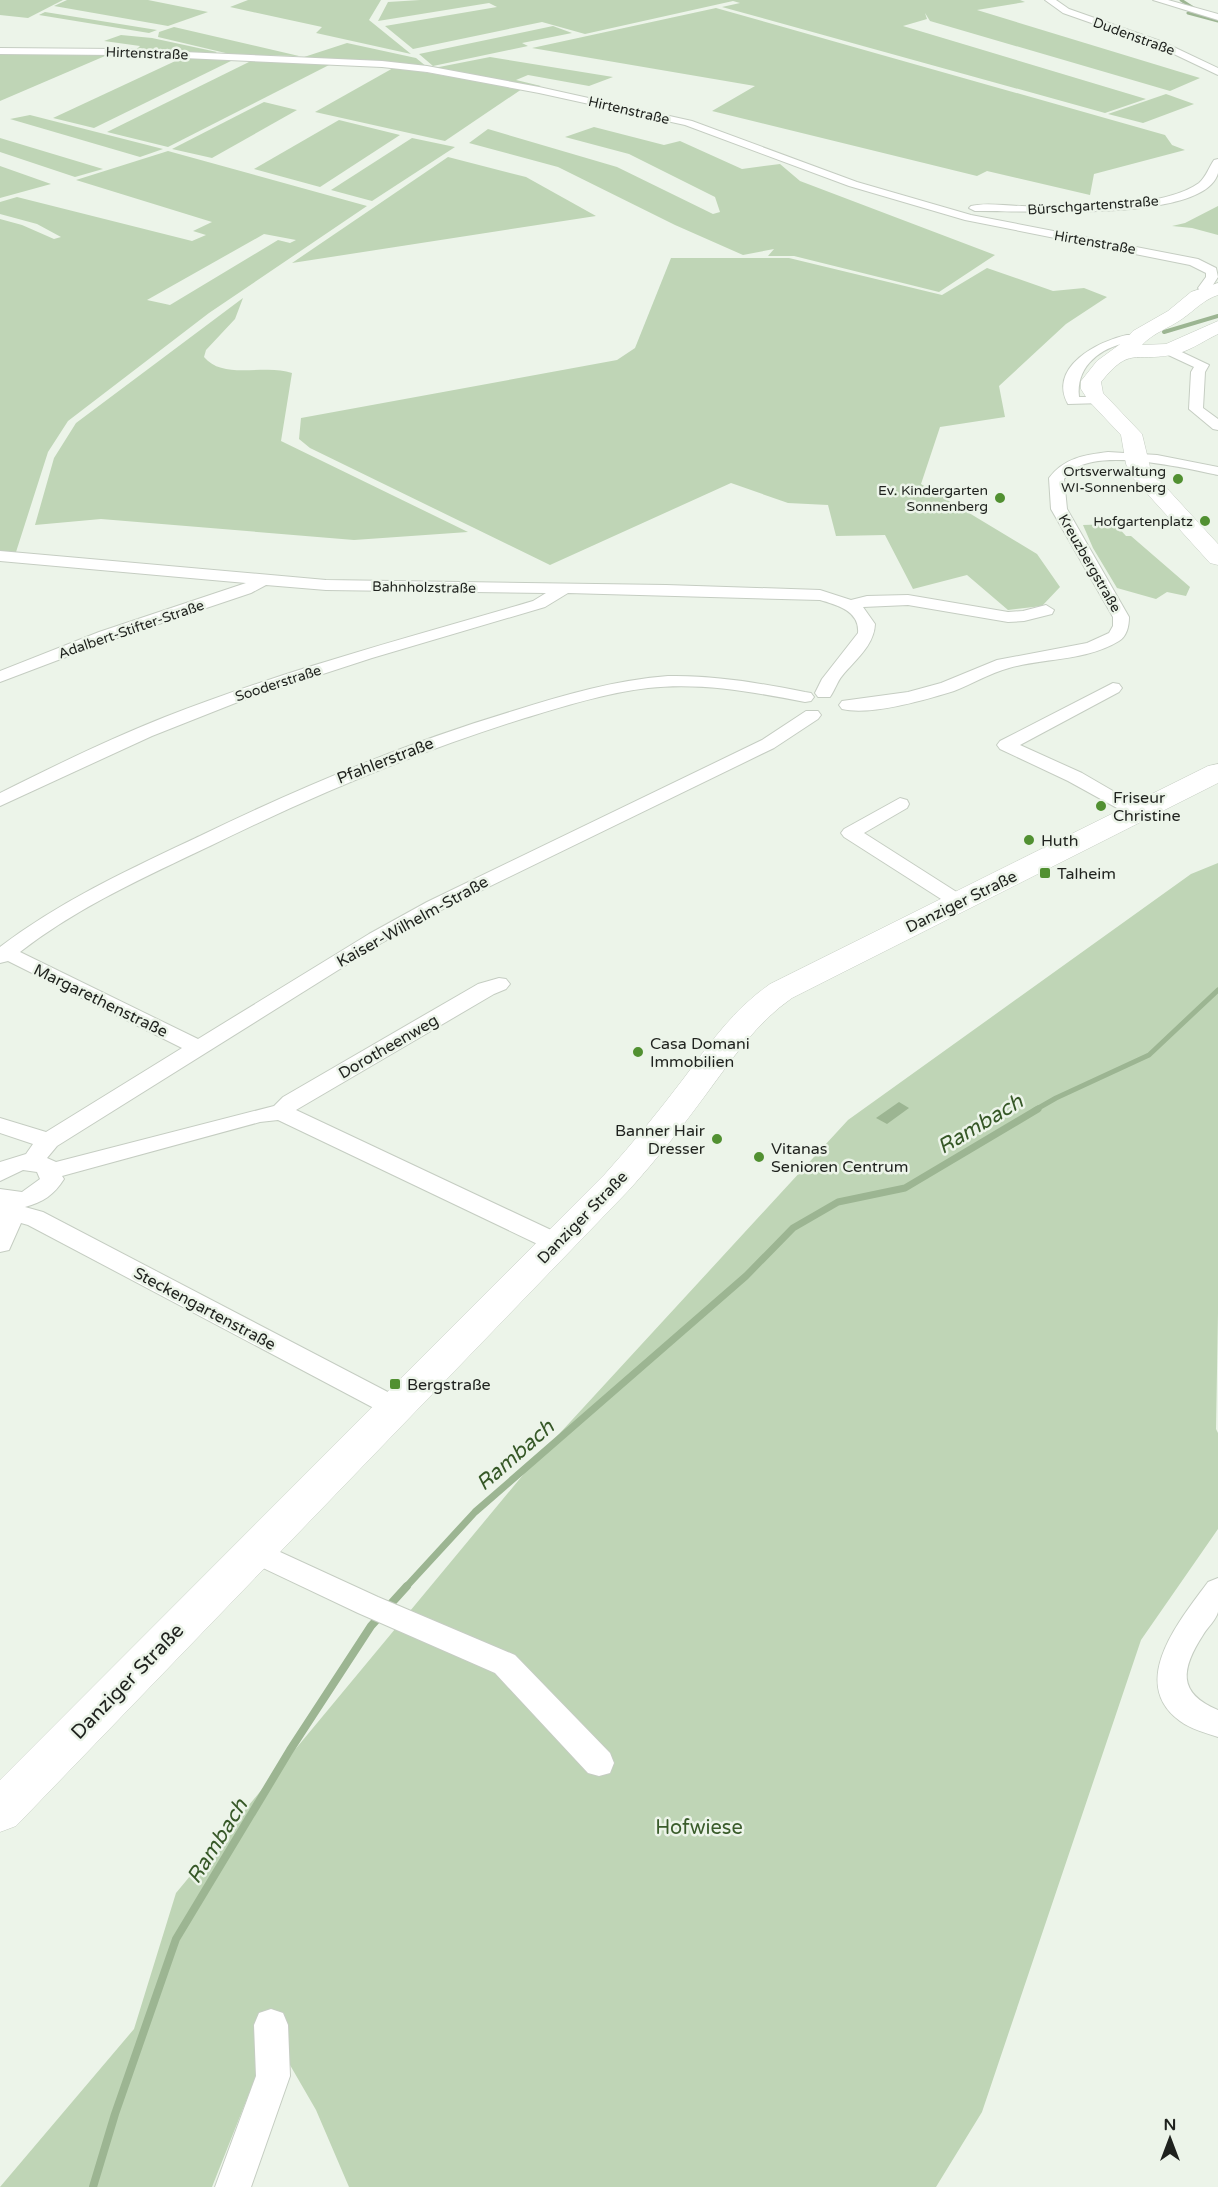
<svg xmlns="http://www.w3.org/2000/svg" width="1218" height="2187" font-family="'Varela Round',sans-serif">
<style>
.green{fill:#bfd5b6;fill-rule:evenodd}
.water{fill:#9cb592}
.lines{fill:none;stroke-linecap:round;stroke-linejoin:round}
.stream-far4{stroke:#9cb592;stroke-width:3}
.stream-far3{stroke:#9cb592;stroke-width:4}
.stream-far2{stroke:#9cb592;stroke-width:5}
.stream-far1{stroke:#9cb592;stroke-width:7}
.stream{stroke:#9cb592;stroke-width:8}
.street-casing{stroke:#c5cdc2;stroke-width:2}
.secondary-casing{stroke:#c5cdc2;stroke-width:1}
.street{fill:#fff;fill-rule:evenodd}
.secondary{fill:#fff;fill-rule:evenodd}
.poi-dot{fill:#519031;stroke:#ecf4e9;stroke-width:2}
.labels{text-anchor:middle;stroke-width:5;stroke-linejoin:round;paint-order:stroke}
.far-street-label{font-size:14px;fill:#1f221e;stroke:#ecf4e9}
.far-poi-label{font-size:14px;fill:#1f221e;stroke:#ecf4e9;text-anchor:end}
.street-label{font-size:16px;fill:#1f221e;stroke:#ecf4e9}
.poi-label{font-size:16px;fill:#1f221e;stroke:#ecf4e9;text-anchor:start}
.near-street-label{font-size:20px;fill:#1f221e;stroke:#ecf4e9}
.near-park-label{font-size:20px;fill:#3a5c2b;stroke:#ecf4e9}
.near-water-label{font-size:21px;font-style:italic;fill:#365827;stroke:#ecf4e9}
</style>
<rect width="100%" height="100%" fill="#ecf4e9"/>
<!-- green -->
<g class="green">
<polygon points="0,0 63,0 28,18 0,15"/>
<polygon points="67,0 148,0 208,12 168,26 54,6"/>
<polygon points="248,0 381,0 369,20 411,54 316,33 322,27 230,7"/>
<polygon points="420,0 1020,0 1025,2 977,10 1200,78 1170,91 930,21 925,13 927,19 903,26 1146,99 1105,113 722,7 740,3 733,1 585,34 542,22 413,49 385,26 497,7 489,3 378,21 388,2"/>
<polygon points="716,8 1165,135 1172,145 1185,150 1094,174 1090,195 987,171 977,176 712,111 755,86 532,48"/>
<polygon points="45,12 157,30 149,33 39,15"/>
<polygon points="553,26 572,33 522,43 528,46 433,66 419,54"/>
<polygon points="174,27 299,56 234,55 158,37 159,32"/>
<polygon points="121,35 152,38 217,52 214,54 136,50 140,46 104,41"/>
<polygon points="347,43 416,58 427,67 301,58"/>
<polygon points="0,51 112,53 0,101"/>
<polygon points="184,57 235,59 94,128 53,118"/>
<polygon points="490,57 613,77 589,86 528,75 516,80 541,86 534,88 434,68"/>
<polygon points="253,60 333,63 168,147 107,132"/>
<polygon points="395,67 522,89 445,141 315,112"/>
<polygon points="1166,94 1194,104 1143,123 1108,114"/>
<polygon points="264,102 297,110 212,158 172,149"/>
<polygon points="30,115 163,149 140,157 10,119"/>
<polygon points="339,120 400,135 320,187 254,169"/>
<polygon points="594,127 664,145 680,141 742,169 780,164 800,181 995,255 939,292 794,256 768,256 774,249 743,255 675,225 558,167 469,143 488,129 617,167 713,214 720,212 715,197 629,154 565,137"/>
<polygon points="0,138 103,169 75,177 0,152"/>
<polygon points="412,138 455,147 372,201 331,190"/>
<path d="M 168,151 L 367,206 L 209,313 L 68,421 L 48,452 L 16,552 L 0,551 L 0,219 L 22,225 L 54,239 L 61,237 L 37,224 L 0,214 L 0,202 L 17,197 L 192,241 L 206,235 L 193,231 L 212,222 L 76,180 ZM 264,234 L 296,240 L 290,243 L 278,240 L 170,305 L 147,300 Z"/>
<polygon points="448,157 526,177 596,216 292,263"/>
<polygon points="0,166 51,184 0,198"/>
<polygon points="1218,206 1218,235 1192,228 1172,226 1185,223"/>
<polygon points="671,258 789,258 942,295 987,268 1053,291 1084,288 1107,297 1066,324 999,386 1005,417 940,427 921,484 1037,554 1060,587 1042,606 1008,610 967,575 913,589 885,535 836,536 828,505 788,503 731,483 550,565 310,448 299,439 301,418 617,360 635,348"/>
<path d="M 243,298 L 235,319 L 206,350 L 204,357 C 224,381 265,363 292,373 L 281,441 L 468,532 L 354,540 L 101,519 L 35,525 L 54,458 L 76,423 Z"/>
<polygon points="1115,524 1126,536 1131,536 1190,587 1186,596 1167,592 1156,599 1117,588 1093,548 1083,525"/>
<polygon points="1218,863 1218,1313 1216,1429 1218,1433 1218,1529 1141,1640 982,2112 936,2187 349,2187 316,2110 290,2065 256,2076 212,2187 0,2187 134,2029 176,1893 537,1458 848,1120 1191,874"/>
</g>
<!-- water -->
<polygon class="water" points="899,1102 909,1108 887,1124 876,1118"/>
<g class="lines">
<!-- stream-far4 -->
<g class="stream-far4">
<polyline points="1181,0 1195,9"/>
<polyline points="1188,13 1218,21"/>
</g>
<!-- stream-far3 -->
<polyline class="stream-far3" points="1164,332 1218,316"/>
<!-- stream-far2 -->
<polyline class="stream-far2" points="1035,1110 1056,1098 1149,1055 1218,990"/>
<!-- stream-far1 -->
<polyline class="stream-far1" points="406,1587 475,1512 746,1276 793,1228 838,1202 905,1188 1038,1109"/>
<!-- stream -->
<g class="stream">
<polyline points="387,1608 407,1586"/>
<polyline points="93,2187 115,2114 176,1939 290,1750 371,1626 381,1615"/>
</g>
<!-- street casing -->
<g class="street-casing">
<g id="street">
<polygon points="1045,0 1056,0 1069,9 1163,42 1218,68 1218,75 1157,46 1063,13"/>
<polygon points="1153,0 1168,0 1218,14 1218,20"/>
<polygon points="0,48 117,49 382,61 427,66 539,87 692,121 857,182 971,215 1198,259 1216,268 1218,277 1211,288 1214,292 1212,295 1204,295 1198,288 1206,277 1206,273 1190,265 965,220 849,186 685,125 539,93 427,72 382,67 117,55 0,54"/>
<path d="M 1218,159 C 1218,163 1218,169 1218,173 C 1205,224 1017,210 975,211 L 969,208 L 971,206 C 987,202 1005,206 1022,206 C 1066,208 1163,209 1199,183 C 1206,177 1209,167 1214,160 Z"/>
<path d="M 1127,335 L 1136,335 L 1143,339 L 1141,342 C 1134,343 1128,343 1121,344 C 1096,351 1076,369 1079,397 L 1103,397 L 1105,400 L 1103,403 L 1068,404 C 1048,367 1098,341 1127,335 Z"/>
<polygon points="1169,346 1209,365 1205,372 1203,408 1218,419 1218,430 1213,429 1189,409 1191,372 1194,367 1164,353 1162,350"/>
<path d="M 1108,452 L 1157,455 L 1218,467 L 1218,475 C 1183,468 1105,449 1074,469 C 1070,471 1067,476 1064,479 L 1067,509 L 1129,617 C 1129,626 1127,636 1119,641 C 1087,661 1044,658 1009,668 C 990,673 972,684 954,691 C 925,700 871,716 842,709 L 839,705 L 842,701 L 908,692 L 941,683 L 997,660 L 1087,643 L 1109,633 L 1113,626 L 1113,617 L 1051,509 L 1049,478 C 1064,458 1084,455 1108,452 Z"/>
<path d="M 0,551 L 326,580 L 666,585 L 820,590 L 851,600 L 867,596 L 908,595 L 1008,612 L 1023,611 L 1046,605 L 1054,610 L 1052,614 L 1024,621 L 1008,622 L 908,605 L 863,607 L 875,624 C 874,646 855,660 842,676 C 837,682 835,690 830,697 L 818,697 L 815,693 L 822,679 L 858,633 C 860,611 837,605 820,600 L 568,593 L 545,607 L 372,658 L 243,700 L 152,736 L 0,806 L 0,793 C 54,766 109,739 165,717 C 285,670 410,637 533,601 L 546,593 L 326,590 L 266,585 L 251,593 L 111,640 L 0,682 L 0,671 L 99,632 L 246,583 L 0,561 Z"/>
<path d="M 668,676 C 714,675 759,683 805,692 L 811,693 L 814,697 L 811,701 L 805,702 C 753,692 701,682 648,688 C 606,693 565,706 525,718 C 416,752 312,796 210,846 C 145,877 78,907 20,952 L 198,1039 L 369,934 L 427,902 L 762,740 L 806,711 L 818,711 L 821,715 L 818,719 L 774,748 L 441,910 L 383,942 L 57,1146 L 47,1158 L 56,1162 L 274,1106 L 283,1097 L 478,984 L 499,978 L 506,979 L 510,984 L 506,989 L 494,994 L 296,1110 L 566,1237 L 569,1243 L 566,1249 L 557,1251 L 548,1249 L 278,1120 L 260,1122 L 62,1176 L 64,1179 C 54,1195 43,1202 25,1207 L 43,1212 L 405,1401 L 409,1408 L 405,1415 L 396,1418 L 387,1415 L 28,1225 L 21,1223 L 9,1250 L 0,1252 L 0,1189 L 22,1192 L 40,1179 L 37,1172 L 23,1170 L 0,1181 L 0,1162 L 26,1154 L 33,1144 L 0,1133 L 0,1118 L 46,1132 L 182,1048 L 8,961 L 0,963 L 0,947 C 62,900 132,868 202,835 C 303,786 406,743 513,711 C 564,695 615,680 668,676 Z"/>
<polygon points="1113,683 1119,684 1122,688 1119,692 1020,745 1082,773 1144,809 1147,813 1144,817 1137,819 1068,781 1000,749 997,745 1000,741"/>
<polygon points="900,798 907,800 909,804 907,808 864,833 966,898 969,902 966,906 952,906 844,837 841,833 844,829"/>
<polygon points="254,1540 378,1597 515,1655 610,1753 614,1763 610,1773 599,1776 588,1773 495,1673 358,1613 244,1559 240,1551 244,1543"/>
<path d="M 1218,1578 C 1218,1589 1218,1602 1218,1612 C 1216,1620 1207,1628 1203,1635 C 1181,1669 1177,1693 1218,1710 L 1218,1737 C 1206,1733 1190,1729 1180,1721 C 1127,1682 1181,1619 1208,1582 Z"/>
<polygon points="271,2009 283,2013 288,2025 290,2076 251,2187 215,2187 256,2076 254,2025 259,2013"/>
</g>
</g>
<!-- secondary casing -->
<g class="secondary-casing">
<g id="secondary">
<path d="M 1218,283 L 1218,295 C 1203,300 1195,310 1182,319 C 1169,328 1153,333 1142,345 L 1166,344 L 1218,321 L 1218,334 C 1203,341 1187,353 1171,355 C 1134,362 1130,346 1101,382 L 1103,393 L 1142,434 L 1151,471 L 1218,544 L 1218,565 L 1210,563 L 1133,478 L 1126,464 L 1121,435 L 1088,400 L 1081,389 L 1081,381 L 1097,361 L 1123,342 L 1133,331 L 1168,311 L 1191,292 Z"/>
<path d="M 1218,764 L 1218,783 L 792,998 C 756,1023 733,1058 707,1093 C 682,1127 657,1159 629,1190 L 16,1826 L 0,1832 L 0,1780 L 605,1174 C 633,1143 659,1111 684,1078 C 710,1043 734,1009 770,984 L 1208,766 Z"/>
</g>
</g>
<!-- street -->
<use href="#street" class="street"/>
<!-- secondary -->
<use href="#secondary" class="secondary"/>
</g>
<!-- markers -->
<g class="poi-dot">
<circle cx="1178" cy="479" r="6"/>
<circle cx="1000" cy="498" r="6"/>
<circle cx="1205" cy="521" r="6"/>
<circle cx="1101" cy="806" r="6"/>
<circle cx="1029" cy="840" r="6"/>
<rect x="1039" y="867" width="12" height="12" rx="3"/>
<circle cx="638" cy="1052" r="6"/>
<circle cx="717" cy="1139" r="6"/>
<circle cx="759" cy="1157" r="6"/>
<rect x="389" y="1378" width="12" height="12" rx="3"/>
</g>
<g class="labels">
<!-- far-street labels -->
<g class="far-street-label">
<text transform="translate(1134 36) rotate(20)" y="5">Dudenstraße</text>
<text transform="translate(147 53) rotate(2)" y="5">Hirtenstraße</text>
<text transform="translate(629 110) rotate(13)" y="5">Hirtenstraße</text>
<text transform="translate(1093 205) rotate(-4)" y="5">Bürschgartenstraße</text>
<text transform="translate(1095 242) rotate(10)" y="5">Hirtenstraße</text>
<text transform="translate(1090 563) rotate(60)" y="5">Kreuzbergstraße</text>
<text transform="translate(424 587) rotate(1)" y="5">Bahnholzstraße</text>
<text transform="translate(131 629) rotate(-19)" y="5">Adalbert-Stifter-Straße</text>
<text transform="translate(278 683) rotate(-18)" y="5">Sooderstraße</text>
</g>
<!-- far-poi labels -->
<g class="far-poi-label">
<text x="1166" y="476">Ortsverwaltung<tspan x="1166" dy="16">WI-Sonnenberg</tspan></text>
<text x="988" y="495">Ev. Kindergarten<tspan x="988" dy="16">Sonnenberg</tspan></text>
<text x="1193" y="526">Hofgartenplatz</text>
</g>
<!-- street labels -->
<g class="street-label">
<text transform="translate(385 760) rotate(-21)" y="6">Pfahlerstraße</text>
<text transform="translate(961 901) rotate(-26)" y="6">Danziger Straße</text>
<text transform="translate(412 921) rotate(-29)" y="6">Kaiser-Wilhelm-Straße</text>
<text transform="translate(101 1000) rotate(26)" y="6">Margarethenstraße</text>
<text transform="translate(388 1046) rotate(-30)" y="6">Dorotheenweg</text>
<text transform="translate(582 1217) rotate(-46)" y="6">Danziger Straße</text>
<text transform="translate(205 1308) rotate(28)" y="6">Steckengartenstraße</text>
</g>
<!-- poi labels -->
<g class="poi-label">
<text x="1113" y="803">Friseur<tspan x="1113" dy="18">Christine</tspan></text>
<text x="1041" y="846">Huth</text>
<text x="1057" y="879">Talheim</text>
<text x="650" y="1049">Casa Domani<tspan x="650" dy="18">Immobilien</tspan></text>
<text x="705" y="1136" text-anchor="end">Banner Hair<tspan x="705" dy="18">Dresser</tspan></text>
<text x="771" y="1154">Vitanas<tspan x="771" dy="18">Senioren Centrum</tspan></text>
<text x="407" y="1390">Bergstraße</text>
</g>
<!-- near-street labels -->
<g class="near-street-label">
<text transform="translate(127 1681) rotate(-46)" y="7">Danziger Straße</text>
</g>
<!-- near-park labels -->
<g class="near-park-label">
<text x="699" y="1834">Hofwiese</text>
</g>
<!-- near-water labels -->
<g class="near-water-label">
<text transform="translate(980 1124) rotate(-31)" y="7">Rambach</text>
<text transform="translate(515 1455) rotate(-41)" y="7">Rambach</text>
<text transform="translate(217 1841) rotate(-58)" y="7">Rambach</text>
</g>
</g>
<!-- north arrow -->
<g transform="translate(1170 2139)" stroke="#ecf4e9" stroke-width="4.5" paint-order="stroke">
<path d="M0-4.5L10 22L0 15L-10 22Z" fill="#1f221e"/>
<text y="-9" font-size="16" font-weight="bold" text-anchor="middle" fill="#1f221e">N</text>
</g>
</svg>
